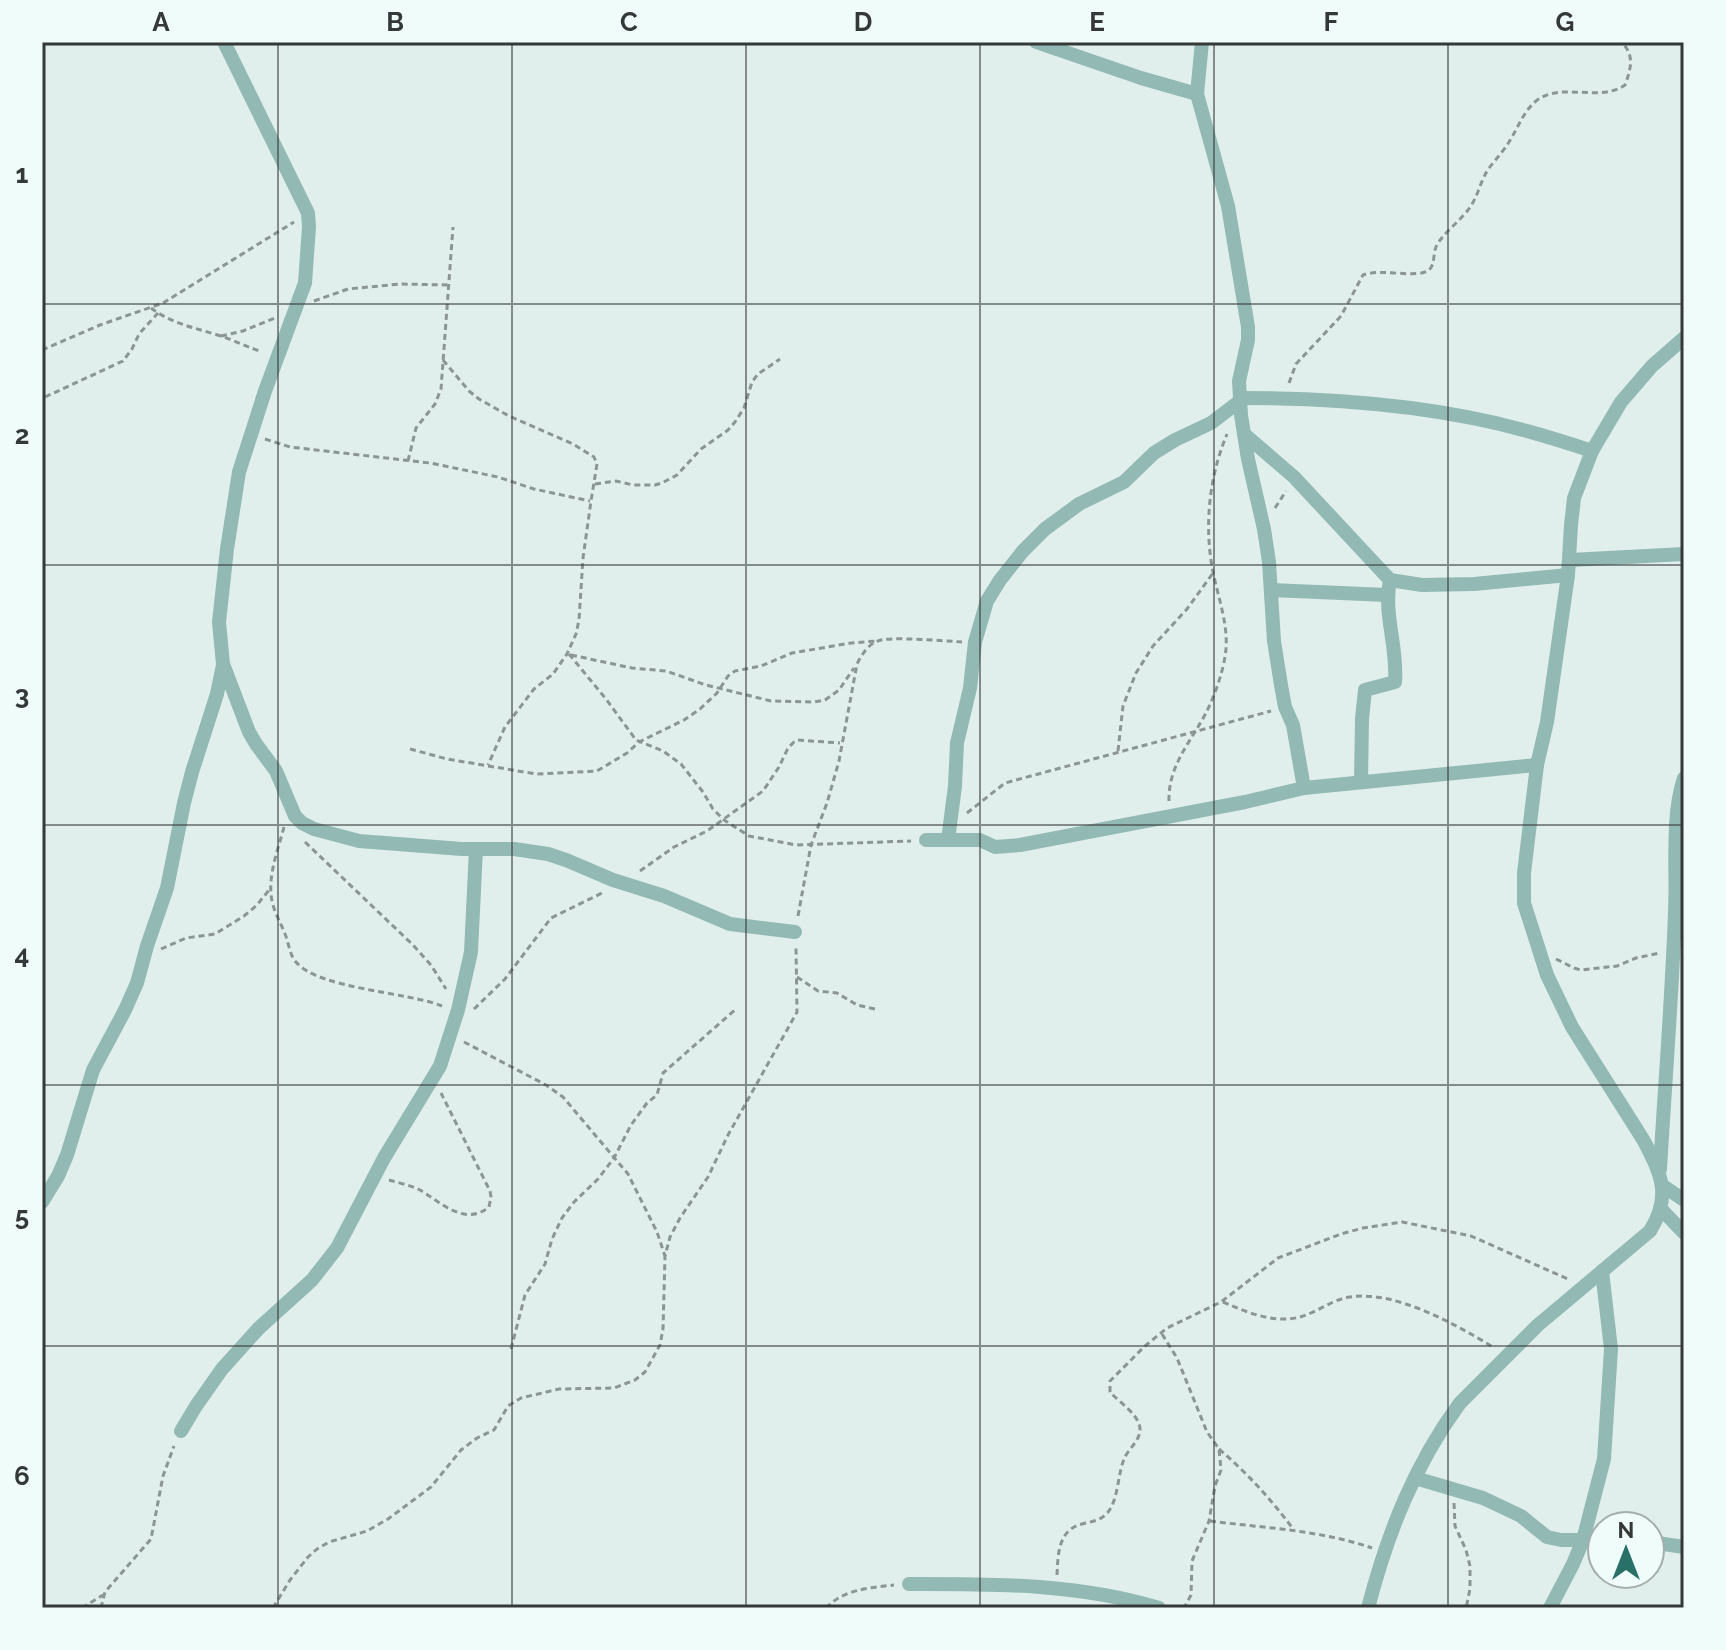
<svg xmlns="http://www.w3.org/2000/svg" width="1726" height="1650" font-family="Raleway,sans-serif">
<style>
.lines{fill:none;stroke-linecap:round;stroke-linejoin:round}
.path{stroke:#8b9593;stroke-width:3;stroke-dasharray:6 4;stroke-linecap:butt}
.minor{stroke:#92b9b3;stroke-width:14}
.grid{fill:none;stroke:#343938;stroke-width:2;stroke-opacity:0.55}
.neatline{fill:none;stroke:#343938;stroke-width:3}
.grid-label{font-size:26px;text-anchor:middle;font-weight:bold;fill:#343938}
</style>
<rect width="100%" height="100%" fill="#e1efec"/>
<g class="lines">
<!-- path -->
<g class="path">
<polyline points="314,301 348,289 400,284 448,285"/>
<path d="M 151,308 C 172,324 196,328 221,336 C 235,341 248,347 262,352"/>
<polyline points="221,336 243,331 275,318"/>
<polyline points="42,350 100,325 163,303 294,222"/>
<polyline points="443,360 469,391 479,399 509,416 573,444 594,457 597,464 591,501 583,558 579,620 576,634 567,654 553,674 534,689 505,727 488,765"/>
<path d="M 1289,383 L 1296,364 L 1341,316 L 1363,275 C 1380,268 1418,279 1429,270 C 1435,265 1433,254 1436,247 C 1441,235 1460,221 1468,210 C 1477,199 1480,183 1487,171 C 1494,161 1503,152 1509,142 C 1518,128 1523,112 1536,101 C 1562,81 1599,103 1625,85 C 1631,69 1635,54 1621,42"/>
<polyline points="45,397 123,361 132,349 139,334 158,313"/>
<polyline points="265,439 290,447 430,463 498,477 534,489 590,501"/>
<polyline points="408,461 416,428 435,404 441,389 453,227"/>
<polyline points="595,484 616,481 633,485 655,485 662,483 677,475 701,449 728,430 735,422 744,408 752,382 758,374 780,359"/>
<polyline points="1275,508 1286,491"/>
<polyline points="569,654 606,699 636,740 663,751 681,764 703,792 713,809 724,820 749,836 796,845 911,841"/>
<polyline points="571,655 632,668 666,671 706,685 771,701 814,702 825,700 839,690 854,668"/>
<polyline points="410,749 447,759 536,774 597,771 627,753 639,742 684,720 700,709 717,693 728,676 735,671 761,666 792,653 851,643 876,641"/>
<polyline points="1118,751 1123,706 1136,673 1153,646 1187,609 1213,573"/>
<path d="M 1169,801 C 1168,766 1190,743 1206,713 C 1215,695 1224,670 1226,649 C 1228,623 1218,597 1213,572 C 1204,526 1209,477 1227,434"/>
<polyline points="967,813 1005,783 1271,711"/>
<path d="M 284,827 C 277,854 264,884 275,911 C 278,919 282,926 285,934 C 289,943 289,954 296,962 C 318,989 408,992 442,1006"/>
<polyline points="305,842 413,945 431,965 446,989"/>
<polyline points="640,871 674,847 707,831 763,791 779,767 788,748 794,742 798,740 840,743"/>
<path d="M 798,916 L 811,845 L 827,803 L 839,761 L 857,664 C 861,656 868,644 878,641 C 889,636 946,641 962,642"/>
<polyline points="161,949 186,938 215,934 244,916 256,906 270,889"/>
<polyline points="1556,959 1574,968 1581,970 1617,966 1636,958 1660,953"/>
<polyline points="797,977 818,991 837,993 857,1005 875,1009"/>
<polyline points="474,1009 505,979 551,918 602,893"/>
<polyline points="464,1042 546,1085 563,1097 628,1174 657,1232 665,1256"/>
<path d="M 389,1180 C 399,1183 410,1185 420,1190 C 440,1202 465,1227 489,1207 L 491,1197 L 490,1191 L 441,1093"/>
<path d="M 1223,1302 C 1251,1314 1281,1327 1311,1313 C 1324,1307 1336,1299 1350,1297 C 1395,1290 1455,1324 1493,1347"/>
<polyline points="1162,1334 1177,1358 1207,1432 1219,1449 1221,1470 1215,1486 1209,1521 1192,1561 1191,1595 1184,1608"/>
<polyline points="511,1349 525,1295 545,1264 552,1239 562,1218 574,1202 598,1179 614,1158 631,1125 647,1103 657,1095 663,1073 736,1009"/>
<path d="M 1219,1449 C 1250,1476 1269,1497 1294,1530"/>
<polyline points="1454,1503 1455,1526 1466,1550 1470,1566 1470,1589 1466,1608"/>
<path d="M 1210,1521 C 1264,1528 1320,1530 1372,1548"/>
<path d="M 1057,1575 C 1058,1554 1058,1530 1082,1524 C 1090,1522 1099,1521 1105,1515 C 1119,1504 1117,1473 1125,1457 C 1130,1447 1144,1437 1139,1424 C 1135,1412 1119,1402 1110,1392 L 1110,1381 L 1145,1346 L 1167,1328 L 1221,1302 L 1278,1258 L 1341,1234 L 1363,1228 L 1402,1222 L 1471,1236 L 1570,1280"/>
<polyline points="82,1608 103,1595"/>
<polyline points="101,1608 105,1592 151,1539 163,1476 174,1446"/>
<polyline points="273,1608 290,1580 308,1557 317,1549 329,1542 367,1531 388,1519 431,1487 461,1450 477,1438 494,1430 508,1406 521,1398 559,1389 614,1388 635,1380 645,1372 660,1345 663,1329 665,1256 670,1237 680,1218 708,1177 728,1135 797,1012 796,948"/>
<path d="M 826,1608 C 844,1589 869,1588 894,1585"/>
</g>
<!-- minor -->
<g class="minor">
<polyline points="224,42 308,213 309,227 305,283 265,391 239,472 227,549 219,622 223,664 249,732 256,744 276,771 295,816 302,823 314,829 359,841 462,849 514,849 548,854 566,860 613,880 664,896 730,924 795,932"/>
<polyline points="1036,42 1141,78 1197,94"/>
<polyline points="1202,42 1197,94 1228,206 1248,327 1248,340 1239,381 1241,415 1248,459 1264,529 1269,562 1274,641 1281,685 1285,707 1293,725 1304,788"/>
<path d="M 1240,398 C 1336,398 1434,405 1527,431 C 1549,437 1571,444 1592,451"/>
<polyline points="1244,434 1294,477 1390,580 1422,585 1474,584 1568,575"/>
<polyline points="1570,560 1684,554"/>
<polyline points="1271,590 1387,595"/>
<path d="M 1361,782 L 1362,719 L 1365,690 L 1395,682 C 1398,647 1383,615 1390,580"/>
<polyline points="926,840 980,840 995,847 1020,845 1245,802 1304,788 1537,765"/>
<polyline points="948,840 955,786 957,743 970,688 975,642 987,601 1000,580 1023,551 1045,529 1079,504 1124,482 1154,453 1175,440 1211,423 1240,401"/>
<path d="M 1660,1169 C 1665,1083 1672,997 1675,912 C 1677,870 1671,816 1684,778"/>
<polyline points="1663,1186 1684,1200"/>
<polyline points="42,1202 58,1176 67,1155 93,1070 125,1010 137,983 147,946 167,888 184,803 192,772 217,694 223,665"/>
<polyline points="1661,1209 1684,1233"/>
<polyline points="181,1431 196,1406 222,1369 259,1328 312,1280 337,1248 384,1158 440,1066 458,1010 471,952 476,849"/>
<polyline points="1415,1478 1483,1498 1521,1516 1547,1537 1561,1540 1602,1540"/>
<polyline points="1650,1542 1684,1547"/>
<path d="M 909,1584 C 995,1584 1076,1583 1159,1608"/>
<path d="M 1368,1608 C 1387,1535 1414,1465 1460,1403 L 1538,1325 L 1650,1231 C 1672,1196 1661,1174 1644,1141 L 1572,1027 L 1547,975 L 1524,903 L 1524,873 L 1537,765 L 1547,722 L 1568,575 L 1571,525 L 1574,498 L 1592,451 L 1621,402 L 1652,366 L 1684,338"/>
<polyline points="1550,1608 1573,1564 1583,1540 1604,1459 1611,1349 1602,1271"/>
</g>
</g>
<!-- grid -->
<path class="grid" d="M 278,42 L 278,1608M 512,42 L 512,1608M 746,42 L 746,1608M 980,42 L 980,1608M 1214,42 L 1214,1608M 1448,42 L 1448,1608M 42,304 L 1684,304M 42,565 L 1684,565M 42,825 L 1684,825M 42,1085 L 1684,1085M 42,1346 L 1684,1346"/>
<!-- border -->
<rect width="1726" height="1650" fill="none" stroke="#effcfa" stroke-width="88"/>
<!-- north arrow -->
<g transform="translate(1626 1550)"><circle r="38" fill="#effcfa" stroke="#a4aeac" stroke-width="2"/>
<path d="M0-6L14 30L0 20L-14 30Z" fill="#297168"/>
<text y="-12" font-size="22" font-weight="bold" text-anchor="middle" fill="#343938">N</text>
</g>
<rect x="44" y="44" width="1638" height="1562" class="neatline"/>
<g class="grid-label">
<text x="161" y="31">A</text>
<text x="395" y="31">B</text>
<text x="629" y="31">C</text>
<text x="863" y="31">D</text>
<text x="1097" y="31">E</text>
<text x="1331" y="31">F</text>
<text x="1565" y="31">G</text>
<text x="22" y="183">1</text>
<text x="22" y="444">2</text>
<text x="22" y="704">3</text>
<text x="22" y="964">4</text>
<text x="22" y="1225">5</text>
<text x="22" y="1485">6</text>
</g>
</svg>
